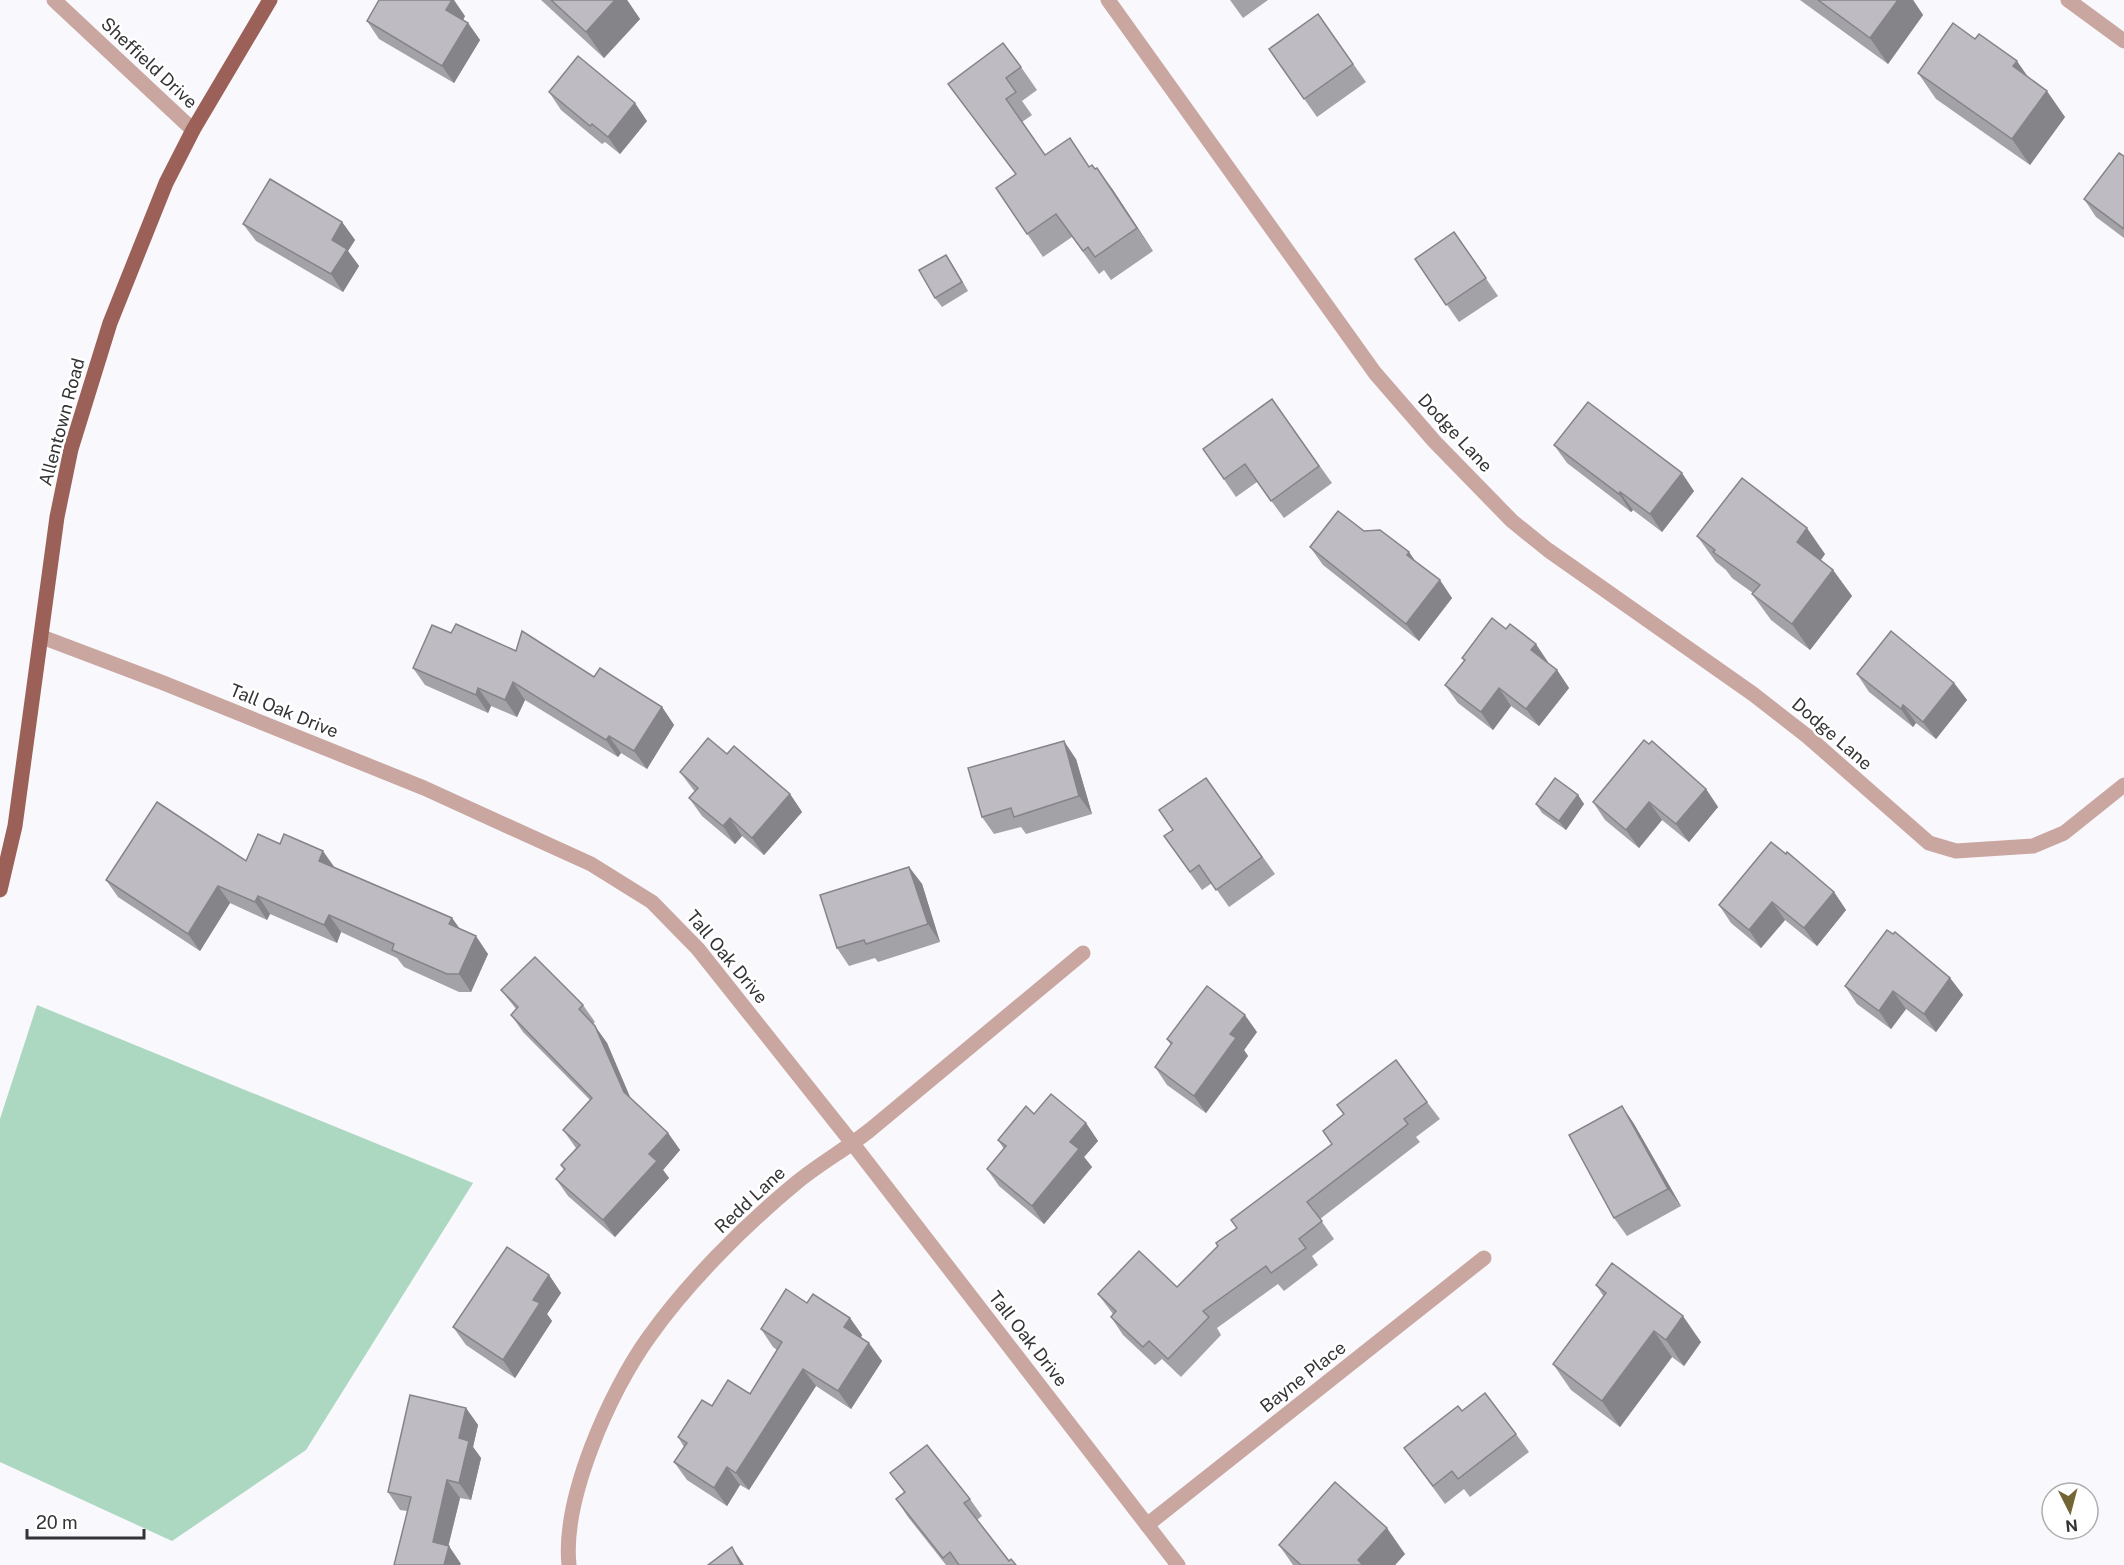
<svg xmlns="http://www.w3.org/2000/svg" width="2124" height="1565" font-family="'Public Sans',sans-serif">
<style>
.green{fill:#acd7c0}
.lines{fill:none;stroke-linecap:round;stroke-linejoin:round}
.minor{stroke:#c9a6a0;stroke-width:15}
.primary{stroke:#9b6057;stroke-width:15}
.wall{fill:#a3a2a7}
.shaded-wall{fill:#858488}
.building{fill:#bebcc2;stroke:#858488;stroke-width:1.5}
.labels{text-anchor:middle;stroke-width:5;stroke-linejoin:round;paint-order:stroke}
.street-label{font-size:18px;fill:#343436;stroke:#fff}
</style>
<rect width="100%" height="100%" fill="#f9f8fd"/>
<!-- green -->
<polygon class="green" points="37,1005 473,1183 306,1450 172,1541 0,1462 0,1119"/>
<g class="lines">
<!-- minor -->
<g class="minor">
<polyline points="54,0 193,130"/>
<polyline points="1108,0 1375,373 1434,441 1512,521 1548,550 1753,694 1807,736 1929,843 1956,851 2033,846 2064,833 2124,785"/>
<polyline points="2068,0 2124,41"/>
<polyline points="42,637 161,682 424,788 591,864 652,902 698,949 853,1144 1178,1565"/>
<polyline points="1147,1525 1484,1258"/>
<path d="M 569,1565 C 562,1499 610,1391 649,1337 C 688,1282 744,1226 796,1183 C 819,1164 846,1149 870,1130 C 941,1071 1012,1012 1083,953"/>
</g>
<!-- primary -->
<polyline class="primary" points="0,890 15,826 57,517 71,449 110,323 166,183 193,130 270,0"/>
</g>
<!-- wall -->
<g class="wall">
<polygon points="541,0 627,0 640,19 604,58"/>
<polygon points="1230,0 1268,0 1243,18"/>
<polygon points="1800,0 1913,0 1923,15 1888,64"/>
<polygon points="1318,14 1366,82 1317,117 1269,49"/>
<polygon points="465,16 463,20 468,23 480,40 454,83 379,39 367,21"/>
<polygon points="1021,67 1037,90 1022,101 1032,115 1022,122 1045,155 1095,169 1113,190 1153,251 1111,280 1104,270 1099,274 1072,237 1043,257 996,188 1016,175 948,84"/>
<polygon points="1918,73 2029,78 2065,117 2030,165 1936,99"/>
<polygon points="549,92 647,121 620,154 605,142 602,144 561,110"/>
<polygon points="2124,156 2124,238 2096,217 2084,199"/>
<polygon points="342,222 355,240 348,251 359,266 343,292 256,241 243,224"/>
<polygon points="1454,232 1498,296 1459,322 1415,259"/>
<polygon points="946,255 968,291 942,307 935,298"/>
<polygon points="1272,399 1332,483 1284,518 1257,482 1236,497 1203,449"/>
<polygon points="1554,445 1694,491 1662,532 1633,510 1631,512 1567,463"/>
<polygon points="1364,531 1409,552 1416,562 1452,598 1419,641 1323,565 1310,547"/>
<polygon points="1697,536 1825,554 1821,560 1833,570 1852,596 1810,650 1771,620 1752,594 1753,593 1732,578 1726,570 1716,562"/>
<polygon points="451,633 516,651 594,677 662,707 674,725 647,769 621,753 618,757 525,700 517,717 491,706 488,713 425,685 413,668"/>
<polygon points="1462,658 1548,662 1547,663 1557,670 1569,688 1539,726 1511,706 1493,730 1458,703 1445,685 1464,661"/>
<polygon points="1857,674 1954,683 1967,700 1936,739 1916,723 1913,727 1869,692"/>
<polygon points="727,754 790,794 802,812 764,855 742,836 735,844 702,816 689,798 695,792 680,772"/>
<polygon points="1076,759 1092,814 1026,834 1021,827 994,834 982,817"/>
<polygon points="1206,778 1275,874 1229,907 1212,883 1202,890 1164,836 1173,830"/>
<polygon points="1706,789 1718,807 1689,842 1662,820 1639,848 1605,820 1593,802"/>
<polygon points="1578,795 1584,804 1566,830 1542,813 1536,804"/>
<polygon points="1786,854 1834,892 1846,910 1817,946 1785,920 1761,948 1731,923 1719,905"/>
<polygon points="246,861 334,867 452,918 460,929 488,954 471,992 459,992 404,967 397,958 341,932 337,943 270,914 267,920 230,903 200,951 118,897 106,880"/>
<polygon points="909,867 922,884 940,942 878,962 875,958 849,966 837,948"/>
<polygon points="1950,978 1963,995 1936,1032 1906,1009 1891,1029 1857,1004 1845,986"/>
<polygon points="501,990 583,1005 595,1022 593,1024 607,1043 631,1099 668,1133 680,1150 663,1170 669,1178 615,1237 568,1196 556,1179 564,1170 561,1165 576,1148 563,1130 590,1100 523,1032 511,1015 516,1009"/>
<polygon points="1257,1032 1244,1050 1248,1056 1206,1113 1167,1085 1155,1067 1171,1045 1167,1039"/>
<polygon points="1427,1102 1440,1119 1416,1137 1420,1142 1320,1219 1334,1239 1312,1256 1318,1265 1284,1291 1278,1284 1217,1328 1221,1335 1181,1377 1162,1359 1155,1365 1123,1335 1111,1317 1113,1314 1098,1294 1177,1287 1237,1228 1332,1144 1323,1131 1344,1115 1337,1105"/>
<polygon points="1622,1106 1634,1124 1681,1206 1627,1236 1614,1218"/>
<polygon points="1034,1114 1086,1123 1098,1141 1084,1157 1092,1167 1044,1224 999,1186 987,1169 1004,1149 998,1140"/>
<polygon points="549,1275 561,1293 547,1314 552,1321 515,1378 466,1345 453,1327"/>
<polygon points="1596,1285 1701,1342 1684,1366 1672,1357 1620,1427 1571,1390 1553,1364 1604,1297"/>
<polygon points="807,1303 850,1318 862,1335 861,1338 882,1361 851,1409 816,1386 749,1490 740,1485 727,1506 687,1480 674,1462 684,1447 678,1437 712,1406 750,1394 777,1350 773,1347 761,1329"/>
<polygon points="466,1408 478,1425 473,1447 481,1458 471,1500 460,1498 448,1546 461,1564 407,1511 400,1510 388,1492"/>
<polygon points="1462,1411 1516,1434 1529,1452 1470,1497 1464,1489 1445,1504 1404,1448"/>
<polygon points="890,1473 970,1499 982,1516 977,1520 1009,1561 1016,1565 946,1565 908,1517 896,1499 904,1492"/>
<polygon points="1279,1545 1405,1554 1395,1565 1293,1565"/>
</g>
<!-- shaded-wall -->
<g class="shaded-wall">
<polygon points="452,0 454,0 465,16 459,28 446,10"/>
<polygon points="615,0 627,0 640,19 604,58 586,32"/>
<polygon points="1898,0 1913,0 1923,15 1888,64 1870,38"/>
<polygon points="468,23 480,40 454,83 442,66"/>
<polygon points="2017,61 2035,87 2013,66"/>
<polygon points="2047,91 2065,117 2030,165 2012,139"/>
<polygon points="635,103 647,121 620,154 608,137"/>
<polygon points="1097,168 1113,190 1153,251 1137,228"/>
<polygon points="342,222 355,240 348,251 359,266 343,292 331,274 332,240"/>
<polygon points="946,255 952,264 968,291 962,282"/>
<polygon points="1682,473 1694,491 1662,532 1650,514"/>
<polygon points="1620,492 1633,510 1631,512 1619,494"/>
<polygon points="1807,528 1825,554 1815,568 1797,542"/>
<polygon points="1409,552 1421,570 1407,555"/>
<polygon points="1833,570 1852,596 1810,650 1792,624"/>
<polygon points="1440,580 1452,598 1419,641 1406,624"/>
<polygon points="1536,644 1548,662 1544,668 1531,650"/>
<polygon points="1557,670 1569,688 1539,726 1526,709"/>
<polygon points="513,682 525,700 517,717 505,700"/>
<polygon points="1954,683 1967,700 1936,739 1923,722"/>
<polygon points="478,688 491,706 488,713 476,695"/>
<polygon points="1499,688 1511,706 1493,730 1481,712"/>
<polygon points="1903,705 1916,723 1913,727 1901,709"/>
<polygon points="662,707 674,725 647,769 634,751"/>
<polygon points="609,736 621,753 618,757 606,740"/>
<polygon points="1064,741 1076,759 1092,814 1079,796"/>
<polygon points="1706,789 1718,807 1689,842 1676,824"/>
<polygon points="790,794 802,812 764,855 752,838"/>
<polygon points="1578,795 1584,804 1566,830 1559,821"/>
<polygon points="1649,802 1662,820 1639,848 1626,830"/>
<polygon points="730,818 742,836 735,844 723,826"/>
<polygon points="323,851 335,868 319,861"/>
<polygon points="909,867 922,884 940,942 928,924"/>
<polygon points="218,886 230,903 200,951 188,934"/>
<polygon points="1834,892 1846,910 1817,946 1804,928"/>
<polygon points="258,896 270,914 267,920 255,902"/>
<polygon points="1772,902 1785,920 1761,948 1749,930"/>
<polygon points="329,915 341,932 337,943 324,925"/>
<polygon points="452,918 464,935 449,924"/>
<polygon points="476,936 488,954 471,992 459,974"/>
<polygon points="1950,978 1963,995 1936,1032 1924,1014"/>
<polygon points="1893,991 1906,1009 1891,1029 1879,1011"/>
<polygon points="1245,1015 1257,1032 1244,1050 1248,1056 1206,1113 1194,1096 1230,1034"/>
<polygon points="595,1026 607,1043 635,1109 624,1092"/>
<polygon points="1622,1106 1634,1124 1681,1206 1668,1189"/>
<polygon points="1086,1123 1098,1141 1084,1157 1092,1167 1044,1224 1032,1206 1070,1142"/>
<polygon points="668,1133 680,1150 663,1170 669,1178 615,1237 603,1220 649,1154"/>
<polygon points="549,1275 561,1293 547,1314 552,1321 515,1378 503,1360 533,1300"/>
<polygon points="1683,1316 1701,1342 1684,1366 1666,1340"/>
<polygon points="850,1318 862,1335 857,1344 844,1327"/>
<polygon points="1654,1331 1672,1357 1620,1427 1602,1401"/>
<polygon points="869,1343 882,1361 851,1409 838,1391"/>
<polygon points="803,1369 816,1386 749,1490 736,1473"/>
<polygon points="466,1408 478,1425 473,1447 481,1458 471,1500 459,1483 459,1438"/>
<polygon points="727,1467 740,1485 727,1506 714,1488"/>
<polygon points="447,1480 460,1498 446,1556 449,1546 461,1564 460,1565 444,1565 433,1542"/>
<polygon points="1387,1528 1405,1554 1395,1565 1361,1565 1358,1560"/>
<polygon points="732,1547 744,1565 741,1565"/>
</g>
<!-- building -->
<g class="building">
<polygon points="379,0 452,0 446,10 468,23 442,66 367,21"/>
<polygon points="551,0 615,0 586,32"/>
<polygon points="1818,0 1898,0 1870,38"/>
<polygon points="1318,14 1353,64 1304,99 1269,49"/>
<polygon points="1953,23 1975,39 1979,34 2017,61 2013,66 2047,91 2012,139 1918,73"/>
<polygon points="1003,43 1021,67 1006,78 1016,92 1006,99 1045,155 1070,138 1089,167 1092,165 1095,169 1097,168 1137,228 1095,257 1088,247 1083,251 1056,214 1027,234 996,188 1016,174 948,84"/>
<polygon points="578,56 635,103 608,137 592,124 590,126 549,92"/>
<polygon points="2119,153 2124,156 2124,229 2084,199"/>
<polygon points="270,179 342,222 332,240 347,249 331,274 243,224"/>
<polygon points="1454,232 1486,278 1446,305 1415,259"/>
<polygon points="946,255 962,282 935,298 919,270"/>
<polygon points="1272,399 1319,466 1271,501 1245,464 1224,479 1203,449"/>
<polygon points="1588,402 1682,473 1650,514 1620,492 1619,494 1554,445"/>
<polygon points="1742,478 1807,528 1797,542 1833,570 1792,624 1752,594 1760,585 1713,552 1715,550 1697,536"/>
<polygon points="1338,511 1364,531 1380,530 1409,552 1407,555 1440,580 1406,624 1310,547"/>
<polygon points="1492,618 1506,629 1510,624 1536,644 1531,650 1557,670 1526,709 1499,688 1481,712 1445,685 1465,660 1462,658"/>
<polygon points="456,624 516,651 522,631 594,677 600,668 662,707 634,751 609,736 606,740 513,682 505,700 478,688 476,695 413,668 432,625 451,633"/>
<polygon points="1891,631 1954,683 1923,722 1903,705 1901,709 1857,674"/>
<polygon points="708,738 727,754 734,746 790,794 752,838 730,818 723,826 689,798 698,788 680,772"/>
<polygon points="1644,740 1649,744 1652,741 1706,789 1676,824 1649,802 1626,830 1593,802"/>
<polygon points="1064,741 1079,796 1014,817 1011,808 982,817 968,768"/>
<polygon points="1206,778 1262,857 1216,890 1199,865 1190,872 1164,836 1173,830 1159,810"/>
<polygon points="1555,778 1578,795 1559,821 1536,804"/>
<polygon points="157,802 246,861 258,834 280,844 284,834 323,851 319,861 452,918 449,924 476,936 459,974 447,974 392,950 394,944 329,915 324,925 258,896 255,902 218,886 188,934 106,880"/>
<polygon points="1771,842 1786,854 1787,852 1834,892 1804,928 1772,902 1749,930 1719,905"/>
<polygon points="909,867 928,924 866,944 864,940 837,948 820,895"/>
<polygon points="1887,930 1893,934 1895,932 1950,978 1924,1014 1893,991 1879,1011 1845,986"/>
<polygon points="535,957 583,1005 579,1009 595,1026 624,1092 668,1133 649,1154 657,1161 603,1220 556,1179 565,1169 561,1165 580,1145 563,1130 592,1098 511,1015 518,1007 501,990"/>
<polygon points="1207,986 1245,1015 1230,1034 1236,1038 1194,1096 1155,1067 1172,1043 1167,1039"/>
<polygon points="1396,1060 1427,1102 1404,1119 1408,1124 1307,1202 1322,1221 1299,1239 1306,1248 1271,1273 1266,1266 1203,1311 1209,1317 1168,1359 1149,1341 1143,1347 1111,1317 1116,1311 1098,1294 1139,1251 1177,1287 1218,1246 1216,1243 1237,1228 1231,1220 1332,1144 1323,1131 1344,1114 1337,1105"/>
<polygon points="1051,1094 1086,1123 1070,1142 1079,1149 1032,1206 987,1169 1006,1146 998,1140 1026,1106 1034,1114"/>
<polygon points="1622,1106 1668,1189 1614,1218 1569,1135"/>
<polygon points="507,1247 549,1275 533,1300 540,1303 503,1360 453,1327"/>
<polygon points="1612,1263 1683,1316 1666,1340 1654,1331 1602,1401 1553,1364 1606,1293 1596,1285"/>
<polygon points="786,1289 807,1303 813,1294 850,1318 844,1327 869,1343 838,1391 803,1369 736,1473 727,1467 714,1488 674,1462 687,1443 678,1437 702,1400 712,1406 728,1380 750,1394 782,1342 761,1329"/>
<polygon points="1485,1393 1516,1434 1458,1479 1452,1471 1433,1486 1404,1448 1458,1406 1462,1411"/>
<polygon points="410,1395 466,1408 459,1438 469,1441 459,1483 447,1480 433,1542 449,1546 444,1565 394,1565 411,1497 388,1492"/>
<polygon points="927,1445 970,1499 964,1503 1009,1561 1011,1559 1016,1565 959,1565 950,1552 943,1558 896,1499 905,1492 890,1473"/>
<polygon points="1335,1482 1387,1528 1358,1560 1363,1565 1301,1565 1279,1545"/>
<polygon points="732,1547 741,1565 708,1565"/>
</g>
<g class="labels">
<!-- street labels -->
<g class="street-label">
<text transform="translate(149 63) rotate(43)" y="6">Sheffield Drive</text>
<text transform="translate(62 422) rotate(-75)" y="6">Allentown Road</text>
<text transform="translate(1455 433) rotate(47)" y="6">Dodge Lane</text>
<text transform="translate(284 711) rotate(22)" y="6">Tall Oak Drive</text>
<text transform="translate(1832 734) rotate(41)" y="6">Dodge Lane</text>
<text transform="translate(727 957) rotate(50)" y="6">Tall Oak Drive</text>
<text transform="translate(750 1200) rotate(-43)" y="6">Redd Lane</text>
<text transform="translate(1028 1339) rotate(52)" y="6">Tall Oak Drive</text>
<text transform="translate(1303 1377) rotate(-38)" y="6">Bayne Place</text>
</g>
</g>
<!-- north arrow -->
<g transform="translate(2070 1511) rotate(174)"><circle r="28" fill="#ffffff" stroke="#aeaeaf" stroke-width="1.5"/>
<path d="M0-4.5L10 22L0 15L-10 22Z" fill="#746634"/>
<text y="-9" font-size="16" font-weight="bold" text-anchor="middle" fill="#343436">N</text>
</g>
<!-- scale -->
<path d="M27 1529v9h117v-9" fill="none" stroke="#343436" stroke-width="3"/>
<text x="36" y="1529" font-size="18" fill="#343436" stroke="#ffffff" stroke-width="4.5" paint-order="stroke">20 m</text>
</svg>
